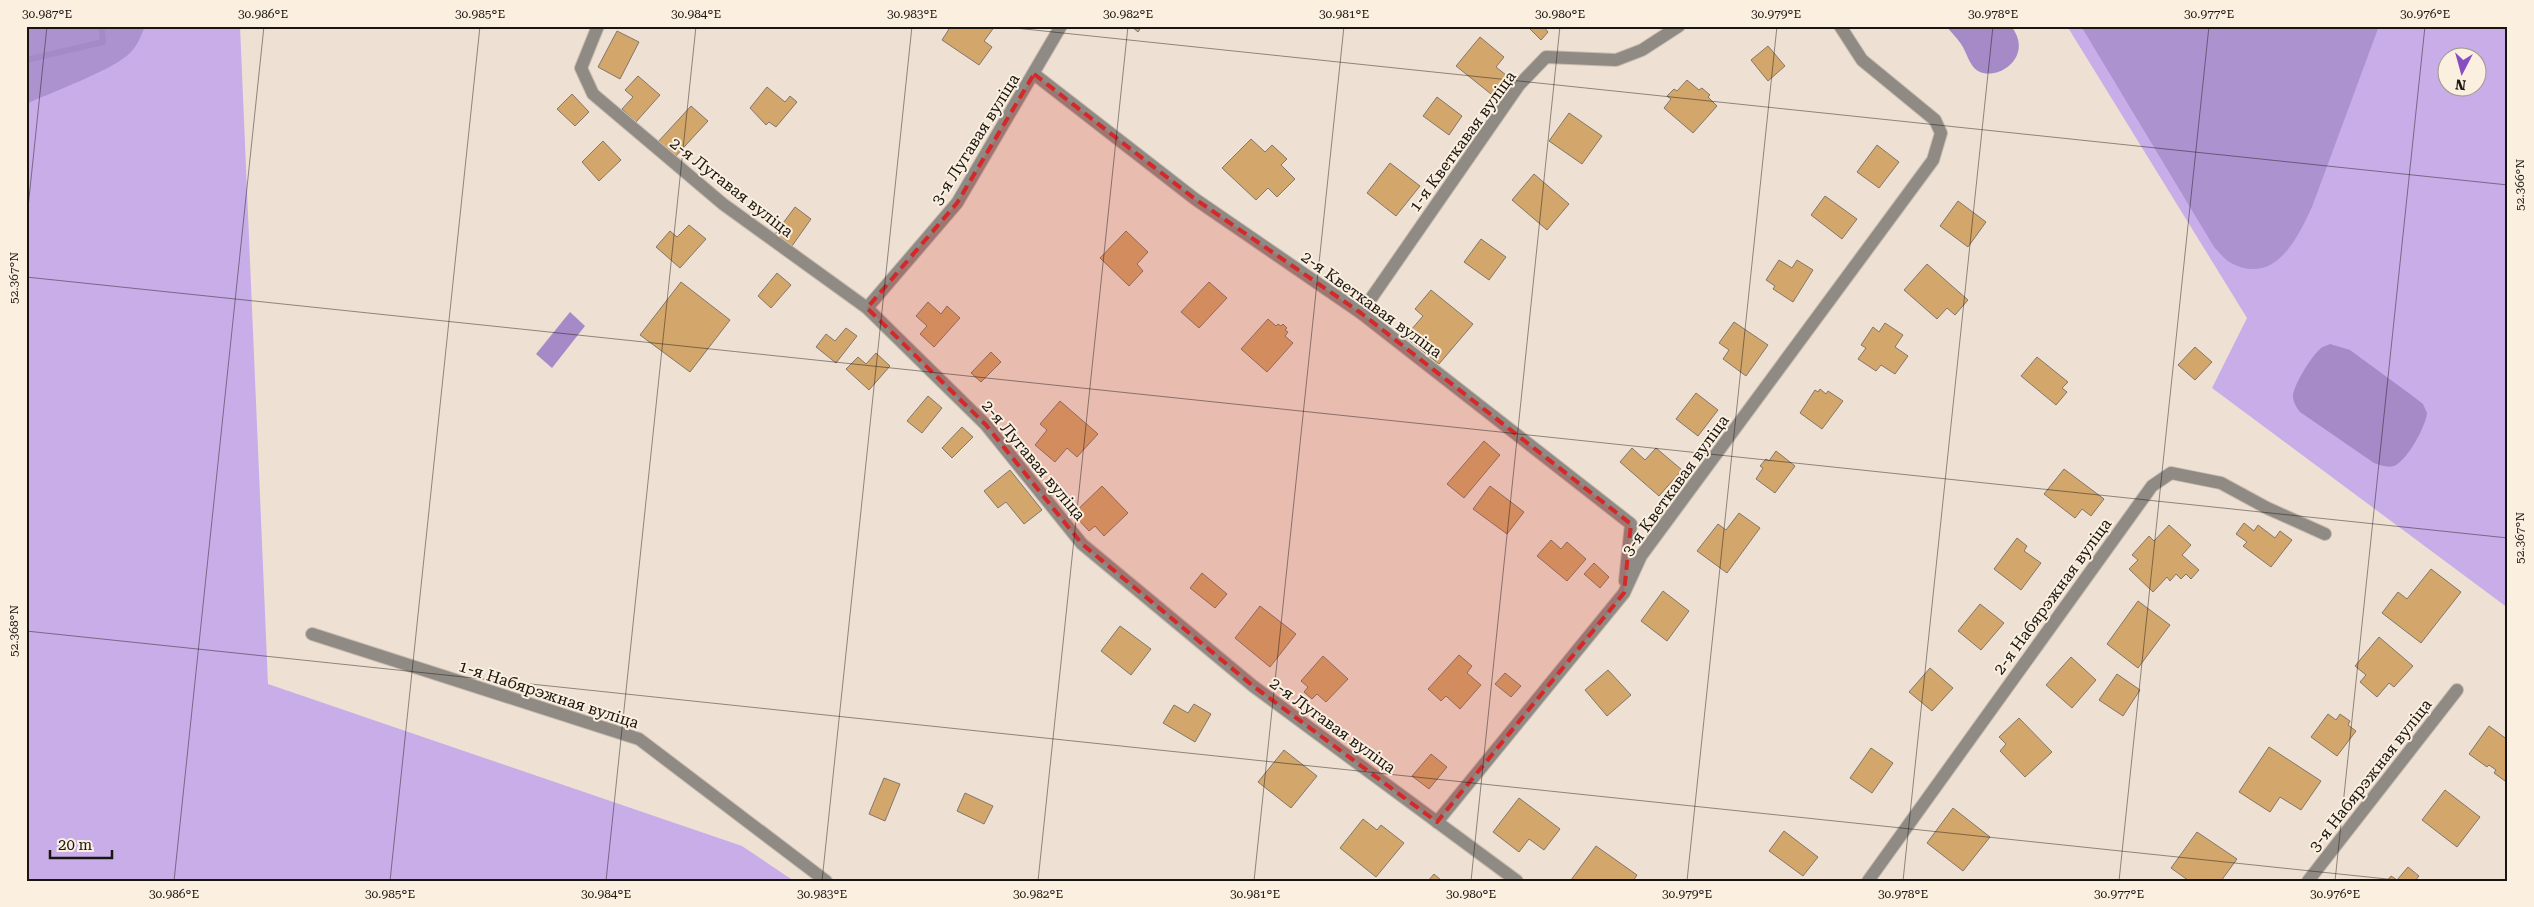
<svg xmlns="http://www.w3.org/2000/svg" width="2534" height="907" font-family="'Roboto Serif',serif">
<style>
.green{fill:#c8ade9;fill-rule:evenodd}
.forest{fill:#ad92d0}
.water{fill:#a58ac7}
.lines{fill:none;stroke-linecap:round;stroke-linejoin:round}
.stream{stroke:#a58ac7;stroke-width:6}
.building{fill:#d3a66c;stroke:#82776a}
.minor-casing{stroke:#c8bcb0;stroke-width:14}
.minor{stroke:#8f8a84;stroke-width:12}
.marked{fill:#d62828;fill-opacity:0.2;stroke:#d62828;stroke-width:4;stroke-dasharray:10 6;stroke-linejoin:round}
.ticks{fill:none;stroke:#191510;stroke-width:1;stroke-opacity:0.45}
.labels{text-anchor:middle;stroke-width:4;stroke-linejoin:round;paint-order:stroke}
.street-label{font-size:16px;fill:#191510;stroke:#fbefe0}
.neatline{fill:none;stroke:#191510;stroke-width:2}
.ticks-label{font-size:12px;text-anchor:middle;fill:#191510}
</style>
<rect width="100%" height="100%" fill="#eee1d3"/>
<!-- green -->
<g class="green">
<polygon points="26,26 240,26 268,684 742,846 794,881 26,881"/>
<path d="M 2067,26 L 2508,26 L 2508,608 L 2212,388 L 2247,318 ZM 2446,58 L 2476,58 L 2476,88 L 2446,88 Z"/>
</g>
<!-- forest -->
<g class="forest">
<path d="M 26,26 L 145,26 C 141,36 138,45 130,53 C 115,69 50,93 26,104 Z"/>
<path d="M 2081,26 L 2379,26 L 2312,207 C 2297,239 2275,286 2231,263 C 2225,260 2219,252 2214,247 Z"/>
</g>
<!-- water -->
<g class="water">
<path d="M 1946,26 L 2011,26 C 2035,56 1998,82 1978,71 C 1969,66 1967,52 1961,44 C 1957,38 1951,32 1946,26 Z"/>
<polygon points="570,312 585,326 552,368 536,354"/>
<path d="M 2330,344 L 2350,350 L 2414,397 L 2423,404 L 2427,413 C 2426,426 2407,461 2394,466 C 2387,468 2380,465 2374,463 L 2300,412 C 2297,408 2294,404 2293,398 C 2292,387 2311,357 2320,349 C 2323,346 2326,346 2330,344 Z"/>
</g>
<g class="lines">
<!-- stream -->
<polyline class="stream" points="26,60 103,42 101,26"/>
</g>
<!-- building -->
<g class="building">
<polygon points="951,26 995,26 984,41 992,47 979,65 942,40"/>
<polygon points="1131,26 1142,26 1138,32"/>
<polygon points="1527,26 1543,26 1548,32 1541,40"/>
<polygon points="617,31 639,42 620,79 598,67"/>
<polygon points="1480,37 1504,57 1496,67 1511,79 1496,98 1456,66"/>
<polygon points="1768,46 1785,66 1768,81 1751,60"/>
<polygon points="638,76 660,95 636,122 622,109 633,97 625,90"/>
<polygon points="1687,80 1699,90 1702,88 1710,95 1708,97 1717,106 1693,133 1664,108 1671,99 1667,96 1674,89 1677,91"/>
<polygon points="767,87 785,102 790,96 797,102 776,127 769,122 766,125 750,108"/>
<polygon points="572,94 589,112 575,126 557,109"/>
<polygon points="1437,97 1462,116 1449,135 1423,116"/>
<polygon points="691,106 708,121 674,158 657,143"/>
<polygon points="1569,113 1602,136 1582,164 1549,141"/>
<polygon points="1251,139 1265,152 1272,145 1287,159 1281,165 1295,179 1277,197 1268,188 1256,200 1222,168"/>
<polygon points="603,141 621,160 599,181 582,162"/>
<polygon points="1877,145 1899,162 1879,188 1857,172"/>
<polygon points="1390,163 1420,186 1396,216 1367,193"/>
<polygon points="1534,174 1569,204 1547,230 1512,200"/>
<polygon points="1825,196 1857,219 1842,239 1811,215"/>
<polygon points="1958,201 1986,222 1968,247 1940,226"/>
<polygon points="795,207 811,219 792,246 775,234"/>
<polygon points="689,225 706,239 680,268 656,247 670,231 677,237"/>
<polygon points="1126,231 1148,252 1137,264 1143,271 1129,286 1100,258"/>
<polygon points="1481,239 1506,257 1489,280 1464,262"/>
<polygon points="1779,260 1792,268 1797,260 1813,270 1793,302 1773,289 1775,286 1766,280"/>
<polygon points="1927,264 1968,300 1955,315 1947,308 1937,319 1904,290"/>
<polygon points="777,273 791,285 771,308 758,296"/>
<polygon points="681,282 730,320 690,372 640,335"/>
<polygon points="1209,282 1227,298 1199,328 1181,312"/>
<polygon points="1431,290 1473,324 1439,364 1405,337 1423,316 1415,309"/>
<polygon points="928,302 941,314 947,306 960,318 934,347 920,334 927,326 916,316"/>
<polygon points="1268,319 1276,326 1278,324 1281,326 1283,324 1287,328 1285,330 1288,332 1285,336 1293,343 1267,372 1241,349"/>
<polygon points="1734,322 1768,345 1746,376 1723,359 1729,350 1719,343"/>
<polygon points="1885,323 1903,335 1895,347 1908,356 1895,374 1881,365 1876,371 1858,359 1866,348 1861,345 1873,327 1879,332"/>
<polygon points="846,328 857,336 836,363 816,347 826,334 835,341"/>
<polygon points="2195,347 2212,362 2195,380 2178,365"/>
<polygon points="991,352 1001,362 981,382 971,373"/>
<polygon points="876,353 890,366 869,390 846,369 858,357 866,364"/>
<polygon points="2037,357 2068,382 2062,388 2067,392 2056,405 2021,376"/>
<polygon points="1820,389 1826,394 1828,391 1843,401 1822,429 1800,413 1815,390 1818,392"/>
<polygon points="1696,393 1718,410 1698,436 1676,419"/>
<polygon points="928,396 942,408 922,433 907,421"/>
<polygon points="1060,401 1098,434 1077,457 1067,448 1055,462 1035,445 1047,430 1040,424"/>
<polygon points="962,427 973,437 952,458 942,448"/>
<polygon points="1484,441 1500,455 1464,498 1447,484"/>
<polygon points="1632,448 1645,460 1656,448 1682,470 1659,496 1620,462"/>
<polygon points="1776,451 1795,466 1775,493 1756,479 1763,468 1760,466 1766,459 1769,461"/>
<polygon points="2064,469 2104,499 2091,516 2082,509 2075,518 2044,494"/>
<polygon points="1010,470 1042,510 1024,524 1006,502 998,508 984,491"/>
<polygon points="1102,486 1128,513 1104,536 1095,526 1089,531 1073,514"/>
<polygon points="1490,486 1524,512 1507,534 1473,509"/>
<polygon points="1739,513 1760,528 1727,573 1697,551 1718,524 1726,530"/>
<polygon points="2244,523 2254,531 2258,525 2275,538 2280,531 2292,540 2271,567 2243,546 2247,542 2236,534"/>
<polygon points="2169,525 2191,545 2182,555 2199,570 2191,579 2186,574 2181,579 2176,574 2170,581 2167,577 2153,592 2129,569 2138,560 2132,555 2149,536 2154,541"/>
<polygon points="2017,538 2027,546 2024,551 2041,563 2021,590 1994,569"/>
<polygon points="1551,540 1561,549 1567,542 1586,559 1567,581 1537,556"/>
<polygon points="1594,563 1609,577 1600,588 1584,574"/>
<polygon points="2431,569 2461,592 2421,643 2382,613 2398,592 2407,599"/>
<polygon points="1202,573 1227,594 1215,608 1190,588"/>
<polygon points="1663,591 1689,611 1667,641 1641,621"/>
<polygon points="2138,601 2170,625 2138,668 2107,644"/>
<polygon points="1980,604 2004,623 1981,650 1958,631"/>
<polygon points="1260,606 1296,634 1270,667 1235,638"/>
<polygon points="1120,626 1151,649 1131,675 1101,651"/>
<polygon points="2379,637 2413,666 2394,687 2389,683 2377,697 2360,682 2366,675 2355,666"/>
<polygon points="1459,655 1472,666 1467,673 1481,685 1460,709 1446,696 1441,701 1428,689"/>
<polygon points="1323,656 1348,679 1326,702 1317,694 1312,699 1304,692 1308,687 1301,681"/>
<polygon points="2071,657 2096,680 2072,708 2046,685"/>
<polygon points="1930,668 1953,688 1932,711 1909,692"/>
<polygon points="1608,670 1631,695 1607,716 1585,690"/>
<polygon points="1505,673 1521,686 1511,697 1495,684"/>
<polygon points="2117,674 2140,690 2123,716 2099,700"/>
<polygon points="1194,704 1211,714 1195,742 1163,723 1174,705 1188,713"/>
<polygon points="2328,714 2336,720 2340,714 2350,721 2348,725 2356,731 2337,756 2311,737"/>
<polygon points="2019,718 2052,752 2025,777 2000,751 2006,744 1999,737"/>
<polygon points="2489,726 2508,740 2508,777 2505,781 2494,773 2496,770 2489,765 2487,767 2469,754"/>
<polygon points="2269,747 2321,781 2301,810 2280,797 2270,812 2239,792"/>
<polygon points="1871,748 1893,763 1872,793 1850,778"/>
<polygon points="1284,750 1317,776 1291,808 1258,782"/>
<polygon points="1431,754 1447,767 1429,789 1412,776"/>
<polygon points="884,778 900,784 885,821 869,814"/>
<polygon points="2445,790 2480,817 2457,847 2422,820"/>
<polygon points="965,793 993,806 984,824 957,811"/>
<polygon points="1519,798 1560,829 1544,850 1529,839 1519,852 1493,832"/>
<polygon points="1953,808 1990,837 1963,871 1927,843"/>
<polygon points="1363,819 1377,830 1381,825 1404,843 1376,877 1340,848"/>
<polygon points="1784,831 1818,857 1803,876 1769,851"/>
<polygon points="2197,832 2237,859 2221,881 2189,881 2171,868"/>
<polygon points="1596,846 1637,875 1633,881 1571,880"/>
<polygon points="2408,867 2419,876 2415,881 2387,881 2391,876 2397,880"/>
<polygon points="1434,874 1442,881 1428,881"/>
</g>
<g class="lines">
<!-- minor casing -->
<g class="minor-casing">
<g id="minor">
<polyline points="598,26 581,68 593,94 723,204 867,308 986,425 1082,544 1253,686 1517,881"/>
<polyline points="1034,74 1195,199 1361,313 1631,524 1625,581"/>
<polyline points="867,308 957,203 1061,26"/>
<polyline points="1361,313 1519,85 1546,57 1616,60 1642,50 1679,26"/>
<polyline points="312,634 639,739 826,881"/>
<polyline points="1437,822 1624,593 1641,556 1933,160 1941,133 1935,120 1862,60 1840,26"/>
<polyline points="1868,881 2152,486 2171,473 2221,483 2267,508 2325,534"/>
<polyline points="2308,881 2457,690"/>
</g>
</g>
<!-- minor -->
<use href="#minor" class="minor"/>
</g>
<!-- marked area -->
<path class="marked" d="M 1034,74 L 1195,199 L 1361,313 L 1631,524 L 1624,593 L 1437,822 L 1253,686 L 1082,544 L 986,425 L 867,308 L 957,203 Z"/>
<!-- ticks -->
<path class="ticks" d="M 996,26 L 2508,185M 26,227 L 47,26M 26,277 L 2508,538M 26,631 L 2406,881M 174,881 L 264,26M 390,881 L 480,26M 606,881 L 696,26M 822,881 L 912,26M 1038,881 L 1128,26M 1254,881 L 1344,26M 1471,881 L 1560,26M 1687,881 L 1777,26M 1903,881 L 1993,26M 2119,881 L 2209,26M 2335,881 L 2425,26"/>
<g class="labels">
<!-- street labels -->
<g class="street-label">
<text transform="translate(975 139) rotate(-58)" y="6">3-я Лугавая вуліца</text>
<text transform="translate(1462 141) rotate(-54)" y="6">1-я Кветкавая вуліца</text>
<text transform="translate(732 187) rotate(38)" y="6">2-я Лугавая вуліца</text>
<text transform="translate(1372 304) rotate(36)" y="6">2-я Кветкавая вуліца</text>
<text transform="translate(1034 460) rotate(50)" y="6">2-я Лугавая вуліца</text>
<text transform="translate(1675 485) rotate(-54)" y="6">3-я Кветкавая вуліца</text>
<text transform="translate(2052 596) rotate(-54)" y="6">2-я Набярэжная вуліца</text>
<text transform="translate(549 694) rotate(18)" y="6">1-я Набярэжная вуліца</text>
<text transform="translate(1333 725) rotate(36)" y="6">2-я Лугавая вуліца</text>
<text transform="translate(2370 775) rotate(-52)" y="6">3-я Набярэжная вуліца</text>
</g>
</g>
<!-- border -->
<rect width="2534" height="907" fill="none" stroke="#fbefe0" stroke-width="55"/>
<!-- north arrow -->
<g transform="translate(2462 72) rotate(186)"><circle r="24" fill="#fbefe0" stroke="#a1988d"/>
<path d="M0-4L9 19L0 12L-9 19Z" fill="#894dc3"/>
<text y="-8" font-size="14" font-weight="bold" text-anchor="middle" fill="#191510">N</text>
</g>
<!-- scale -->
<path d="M50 850v8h62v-8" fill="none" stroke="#191510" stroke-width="2.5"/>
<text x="58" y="850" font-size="15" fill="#191510" stroke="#fbefe0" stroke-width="4" paint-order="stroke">20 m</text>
<rect x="28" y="28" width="2478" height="852" class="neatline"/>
<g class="ticks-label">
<text x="47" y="18">30.987°E</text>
<text x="263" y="18">30.986°E</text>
<text x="480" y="18">30.985°E</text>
<text x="696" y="18">30.984°E</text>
<text x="912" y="18">30.983°E</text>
<text x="1128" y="18">30.982°E</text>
<text x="1344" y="18">30.981°E</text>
<text x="1560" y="18">30.980°E</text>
<text x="1776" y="18">30.979°E</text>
<text x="1993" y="18">30.978°E</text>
<text x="2209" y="18">30.977°E</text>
<text x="2425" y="18">30.976°E</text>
<text transform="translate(2520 185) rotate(-90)" y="4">52.366°N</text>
<text transform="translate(14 278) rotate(-90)" y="4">52.367°N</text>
<text transform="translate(2520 538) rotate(-90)" y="4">52.367°N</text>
<text transform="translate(14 631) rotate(-90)" y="4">52.368°N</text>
<text x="174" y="898">30.986°E</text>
<text x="390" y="898">30.985°E</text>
<text x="606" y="898">30.984°E</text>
<text x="822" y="898">30.983°E</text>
<text x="1038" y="898">30.982°E</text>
<text x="1255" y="898">30.981°E</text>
<text x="1471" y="898">30.980°E</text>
<text x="1687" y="898">30.979°E</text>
<text x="1903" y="898">30.978°E</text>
<text x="2119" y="898">30.977°E</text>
<text x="2335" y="898">30.976°E</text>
</g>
</svg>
